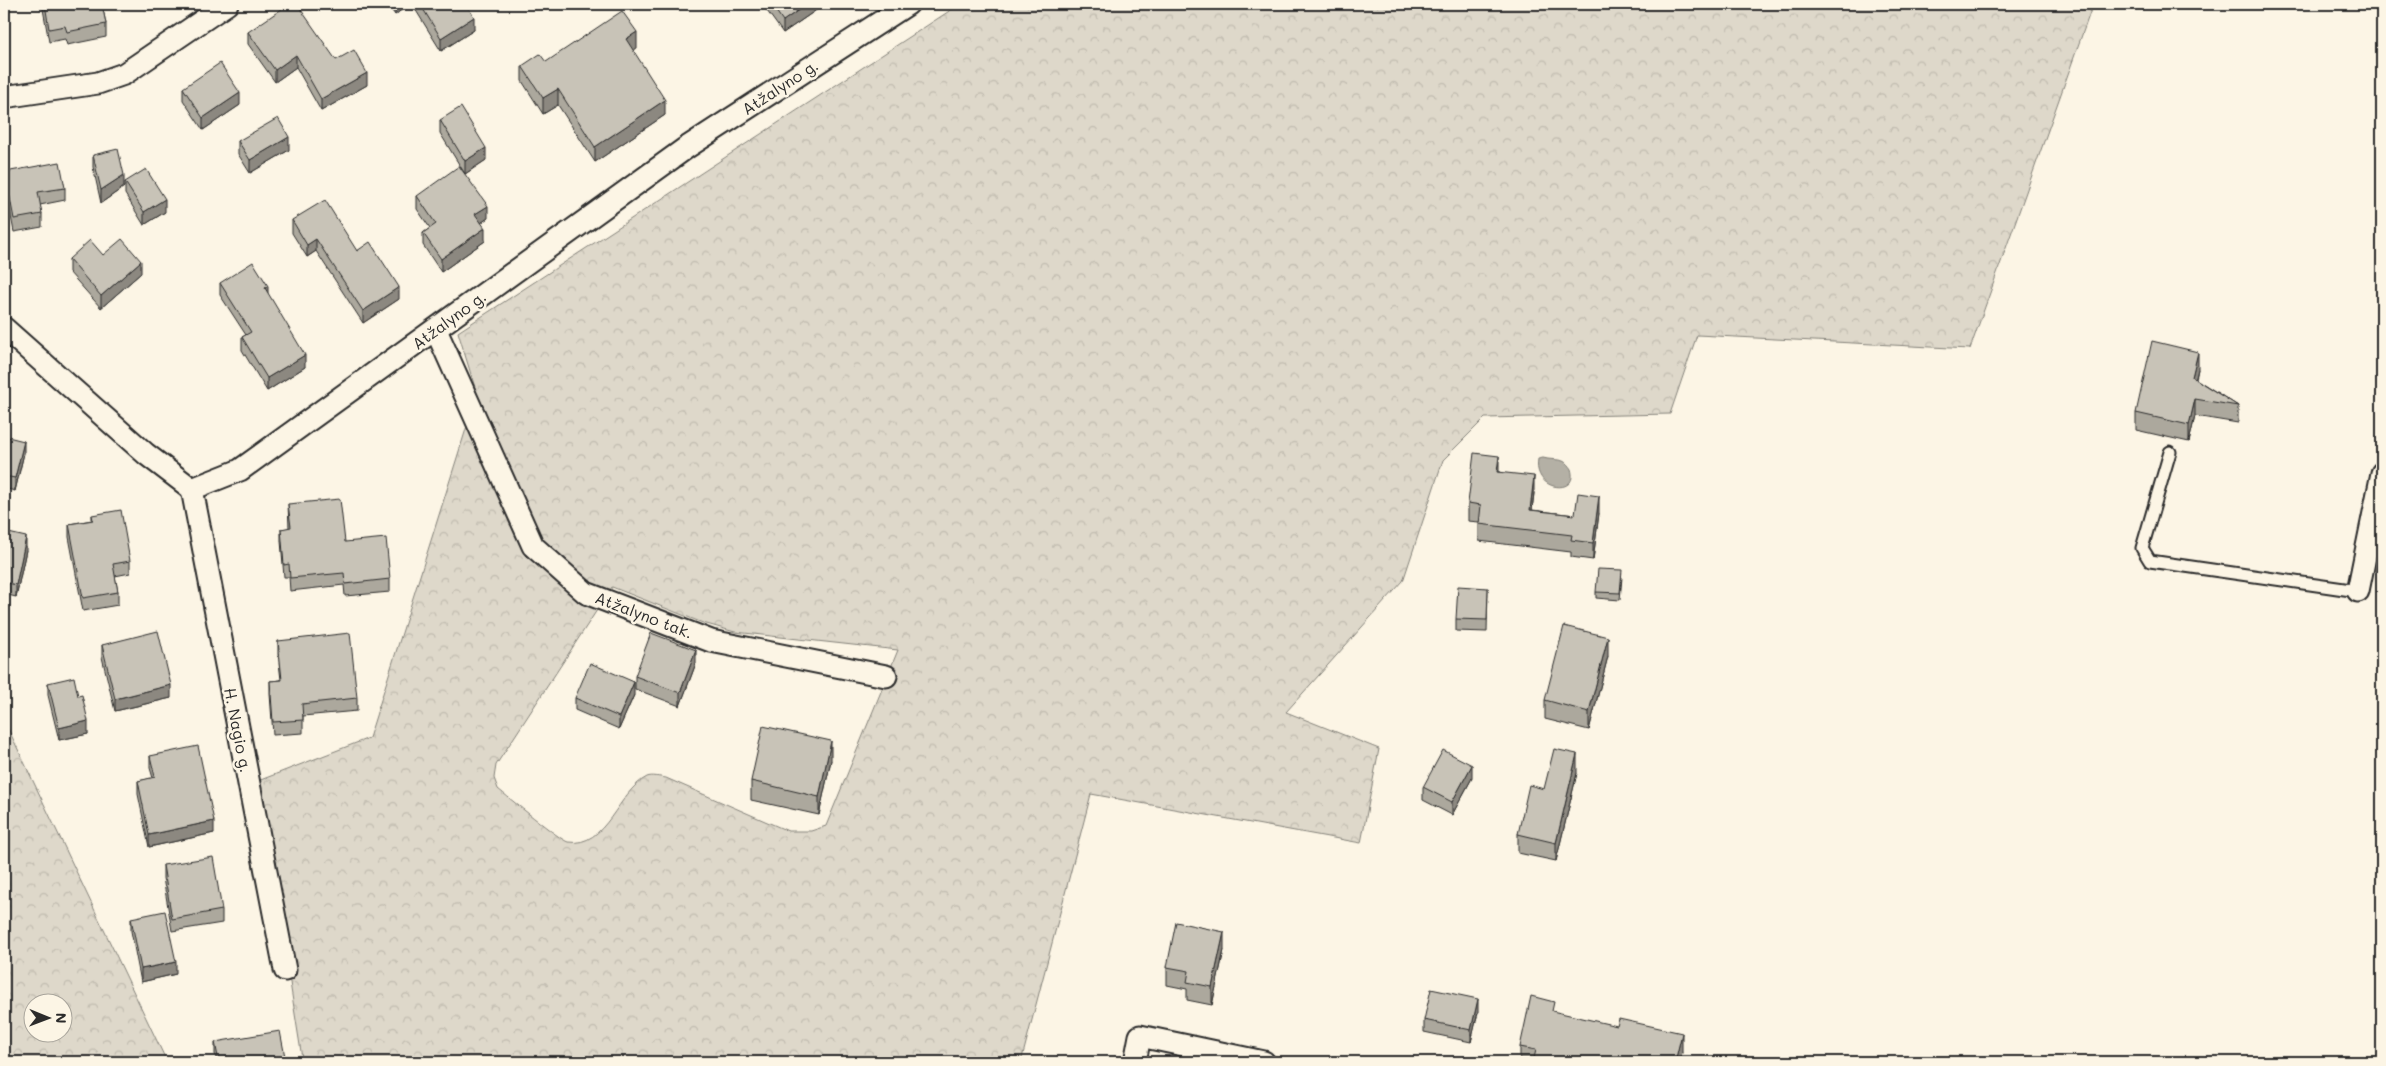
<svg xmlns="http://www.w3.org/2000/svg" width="2386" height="1066" font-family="Mali,sans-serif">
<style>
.forest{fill:url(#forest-crowns);stroke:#84827a;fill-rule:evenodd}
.water{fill:#b4b0a5;stroke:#7d7b74}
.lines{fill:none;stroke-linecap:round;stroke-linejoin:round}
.service-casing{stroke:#2b2b2b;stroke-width:15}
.minor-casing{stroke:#2b2b2b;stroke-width:25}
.service{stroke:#fcf5e5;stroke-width:11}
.minor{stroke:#fcf5e5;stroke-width:21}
.wall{fill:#aca89d;stroke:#2b2b2b}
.shaded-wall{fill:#8c8880;stroke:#2b2b2b}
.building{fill:#c8c3b7;stroke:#2b2b2b}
.labels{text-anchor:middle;stroke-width:5;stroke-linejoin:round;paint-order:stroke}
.street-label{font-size:16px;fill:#2b2b2b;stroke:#fcf5e5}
</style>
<defs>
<pattern id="forest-crowns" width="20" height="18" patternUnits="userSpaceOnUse" patternTransform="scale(1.25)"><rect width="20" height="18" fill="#ded8ca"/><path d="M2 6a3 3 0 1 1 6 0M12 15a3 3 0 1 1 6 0" fill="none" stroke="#bfbaae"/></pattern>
</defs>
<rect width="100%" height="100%" fill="#fcf5e5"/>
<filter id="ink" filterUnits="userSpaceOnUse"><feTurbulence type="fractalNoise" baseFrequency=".02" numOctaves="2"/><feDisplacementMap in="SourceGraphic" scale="10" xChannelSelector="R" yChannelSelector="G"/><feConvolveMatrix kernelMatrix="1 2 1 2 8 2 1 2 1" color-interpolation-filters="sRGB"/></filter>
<g filter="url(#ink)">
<!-- forest -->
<g class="forest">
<path d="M 960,4 L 2093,4 L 1970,349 L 1697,335 L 1670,414 L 1485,418 L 1443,460 L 1403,581 L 1286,712 L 1379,749 L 1361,843 L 1091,794 L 1021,1062 L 345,1062 L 302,1058 L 258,781 L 369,738 L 477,394 L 458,332 ZM 612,587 L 703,623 L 735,632 L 898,650 L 826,826 L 811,831 L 788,831 L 666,778 C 660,777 652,775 647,777 C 617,792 607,848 568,842 C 560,840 508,797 498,789 L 494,778 L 496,765 Z"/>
<path d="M 4,720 L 167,1062 L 4,1062 ZM 32,1004 L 62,1004 L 62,1034 L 32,1034 Z"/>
</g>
<!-- water -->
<path class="water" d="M 1543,458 C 1549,460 1558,459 1563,461 C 1566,462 1569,466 1571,469 C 1580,496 1532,492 1538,459 Z"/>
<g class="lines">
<!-- service casing -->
<g class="service-casing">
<polyline id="service" points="2170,452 2142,548 2150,561 2358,591"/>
</g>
<!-- minor casing -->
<g class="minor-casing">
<g id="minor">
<polyline points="4,97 98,83 124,74 227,4"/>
<polyline points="4,328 146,454 192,489 240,470 686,148 908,4"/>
<polyline points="436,330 533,546 586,593 711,641 886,676"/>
<polyline points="192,489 285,970"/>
<polyline points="2358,591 2382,473"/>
<polyline points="1135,1062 1140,1036 1264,1062"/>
</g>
</g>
<!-- service -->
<use href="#service" class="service"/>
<!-- minor -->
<use href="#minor" class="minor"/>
</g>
<!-- wall -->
<g class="wall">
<polygon points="43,4 102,4 106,24 106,37 67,45 65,39 49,42 43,9"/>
<polygon points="387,4 409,4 395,15"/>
<polygon points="412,4 466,4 474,30 441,51"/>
<polygon points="762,4 825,4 783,33"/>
<polygon points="248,32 336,60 367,85 321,111 296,67 275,82 248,44"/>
<polygon points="637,48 633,50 665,115 595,162 558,105 543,114 522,81 522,66"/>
<polygon points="183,88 240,105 203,130 183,100"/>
<polygon points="440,120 486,160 465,174 440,133"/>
<polygon points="238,141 289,150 250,173 238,154"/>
<polygon points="93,155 124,187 101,203 93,167"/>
<polygon points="5,172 65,188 65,200 40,205 42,214 42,227 14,232 5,185"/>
<polygon points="125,182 165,212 144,225 125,194"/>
<polygon points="417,196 488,218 481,223 485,241 441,272 423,245 423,233 430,228 417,209"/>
<polygon points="292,220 357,251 399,299 363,323 316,251 307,257 292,233"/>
<polygon points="103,255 141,273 101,308 69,272 69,259"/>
<polygon points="220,283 268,294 305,367 267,391 242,350 242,337 246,335 220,295"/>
<polygon points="2198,369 2196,379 2238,406 2238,423 2195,416 2189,442 2136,430 2136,413"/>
<polygon points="4,436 24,453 15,491 4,488"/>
<polygon points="1499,472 1534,493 1532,510 1575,515 1599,513 1593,560 1571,557 1571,552 1479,541 1479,522 1468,521 1468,503"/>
<polygon points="288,504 345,542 390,579 390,592 345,596 344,585 290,591 289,577 284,577 281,541 281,529 289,528"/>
<polygon points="92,515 130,561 130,573 115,576 118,592 118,605 83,611 69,537 69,524 92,520"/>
<polygon points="4,532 26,550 16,597 4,594"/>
<polygon points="1622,577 1620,600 1596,598 1596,592"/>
<polygon points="1488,588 1487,632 1456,631 1456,619"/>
<polygon points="278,641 357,698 357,711 303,716 303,733 273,735 270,694 270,681 281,680 278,654"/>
<polygon points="102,645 171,698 115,711 102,657"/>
<polygon points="1608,656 1589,730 1545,719 1545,700"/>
<polygon points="696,663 680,706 635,689 635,676"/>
<polygon points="48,683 78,696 88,734 59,740 48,695"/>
<polygon points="634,695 619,729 575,710 575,698"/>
<polygon points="150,756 214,833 149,847 138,794 138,781 153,778 150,768"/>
<polygon points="831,760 819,815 751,800 751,781"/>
<polygon points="1577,773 1556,861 1518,853 1518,834 1544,789"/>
<polygon points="1472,778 1452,815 1423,800 1423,787"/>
<polygon points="163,865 222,910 222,923 172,931 163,878"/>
<polygon points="131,918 176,974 141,982 131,931"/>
<polygon points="1224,950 1212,1005 1187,1000 1187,989 1167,985 1167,967"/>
<polygon points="1478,1012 1471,1042 1424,1032 1424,1020"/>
<polygon points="1554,1012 1682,1052 1680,1062 1520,1062 1520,1047"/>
<polygon points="215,1042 286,1062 217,1062 215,1054"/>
</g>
<!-- shaded-wall -->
<g class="shaded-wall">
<polygon points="395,4 409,4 395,15"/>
<polygon points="807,4 825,4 783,33 783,21"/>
<polygon points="474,17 474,30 441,51 441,38"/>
<polygon points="637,32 637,48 626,55 626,39"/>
<polygon points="296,55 296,67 275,82 275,70"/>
<polygon points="367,73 367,85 321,111 321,99"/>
<polygon points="558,89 558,105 543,114 543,98"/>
<polygon points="240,93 240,105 203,130 203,118"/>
<polygon points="665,100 665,115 595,162 595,147"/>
<polygon points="289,137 289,150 250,173 250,160"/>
<polygon points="486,148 486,160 465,174 465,161"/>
<polygon points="124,175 124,187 101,203 101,190"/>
<polygon points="165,199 165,212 144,225 144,212"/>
<polygon points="488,206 488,218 475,227 475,214"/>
<polygon points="485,228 485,241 441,272 441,259"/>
<polygon points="316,239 316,251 307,257 307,245"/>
<polygon points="141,261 141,273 101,308 101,296"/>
<polygon points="268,286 268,298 265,288"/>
<polygon points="399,287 399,299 363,323 363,311"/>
<polygon points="2198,352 2198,369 2192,394 2192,377"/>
<polygon points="305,355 305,367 267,391 267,378"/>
<polygon points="2195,399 2195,416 2189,442 2189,425"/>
<polygon points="24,441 24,453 15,491 15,478"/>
<polygon points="1499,456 1499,473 1497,472"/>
<polygon points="1534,476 1534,493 1530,527 1530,510"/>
<polygon points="1599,496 1599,513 1593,560 1593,543"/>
<polygon points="26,537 26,550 16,597 16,585"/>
<polygon points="1608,637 1608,656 1589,730 1589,712"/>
<polygon points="696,650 696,663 680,706 680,693"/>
<polygon points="634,682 634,695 619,729 619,717"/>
<polygon points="171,685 171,698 115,711 115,699"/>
<polygon points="88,721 88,734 59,740 59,728"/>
<polygon points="831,741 831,760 819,815 819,797"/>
<polygon points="1577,754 1577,773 1556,861 1556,843"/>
<polygon points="1472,765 1472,778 1452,815 1452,802"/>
<polygon points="214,821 214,833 149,847 149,835"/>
<polygon points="1224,932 1224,950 1212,1005 1212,987"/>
<polygon points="176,962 176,974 141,982 141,969"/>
<polygon points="1478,999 1478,1012 1471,1042 1471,1030"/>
<polygon points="1682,1033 1682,1052 1680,1062 1675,1062"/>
</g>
<!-- building -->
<g class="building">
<polygon points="45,4 102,4 106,24 67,32 65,26 49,29"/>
<polygon points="289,4 297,4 336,60 354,50 367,73 321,99 296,55 275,70 248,32"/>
<polygon points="420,4 466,4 474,17 441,38"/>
<polygon points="771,4 807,4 783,21"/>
<polygon points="622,11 637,32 626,39 665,100 595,147 558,89 543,98 522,66 540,54 546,62"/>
<polygon points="220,63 240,93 203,118 183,88"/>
<polygon points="461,107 486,148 465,161 440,120"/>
<polygon points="278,118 289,137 250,160 238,141"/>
<polygon points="118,149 124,175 101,190 93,155"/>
<polygon points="60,162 65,188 38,192 42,214 14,219 5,172"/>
<polygon points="459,166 488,206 475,214 485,228 441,259 423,233 436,224 417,196"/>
<polygon points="146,169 165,199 144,212 125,182"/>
<polygon points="325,200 357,251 370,242 399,287 363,311 316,239 307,245 292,220"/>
<polygon points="122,239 141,261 101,296 69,259 90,240 103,255"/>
<polygon points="253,262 268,286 265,288 305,355 267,378 242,337 251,332 220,283"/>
<polygon points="2152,341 2198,352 2192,377 2238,406 2195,399 2189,425 2136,413"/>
<polygon points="4,436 24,441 15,478 4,476"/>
<polygon points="1474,453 1499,456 1497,472 1534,476 1530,510 1575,515 1578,493 1599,496 1593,543 1571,540 1572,535 1479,524 1481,505 1468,503"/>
<polygon points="340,499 345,542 386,538 390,579 345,584 344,573 290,578 289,564 284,565 281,529 291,527 288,504"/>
<polygon points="121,510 130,561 113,564 118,592 83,598 69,524 93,520 92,515"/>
<polygon points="4,532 26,537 16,585 4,582"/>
<polygon points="1598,569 1622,570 1620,593 1596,592"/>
<polygon points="1458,586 1488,588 1487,620 1456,619"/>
<polygon points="1564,626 1608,637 1589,712 1545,700"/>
<polygon points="158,631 171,685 115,699 102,645"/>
<polygon points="350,633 357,698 302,704 303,720 273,722 270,681 282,680 278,641"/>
<polygon points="651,633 696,650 680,693 635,676"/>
<polygon points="590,663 634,682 619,717 575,698"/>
<polygon points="74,677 78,696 82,695 88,721 59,728 48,683"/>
<polygon points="763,726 831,741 819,797 751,781"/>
<polygon points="198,746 214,821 149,835 138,781 155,777 150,756"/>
<polygon points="1554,749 1577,754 1556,843 1518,834 1529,785 1544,789"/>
<polygon points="1443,750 1472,765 1452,802 1423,787"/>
<polygon points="213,857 222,910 172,919 163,865"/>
<polygon points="165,911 176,962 141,969 131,918"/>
<polygon points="1176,922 1224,932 1212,987 1187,982 1189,971 1167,967"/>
<polygon points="1431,989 1478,999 1471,1030 1424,1020"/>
<polygon points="1531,996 1554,1002 1552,1011 1617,1026 1619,1019 1682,1033 1675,1062 1586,1062 1572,1058 1572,1062 1551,1062 1534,1058 1536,1050 1520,1047"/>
<polygon points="280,1031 286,1062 219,1062 215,1042"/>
</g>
</g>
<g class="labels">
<!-- street labels -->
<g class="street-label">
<text transform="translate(780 87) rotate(-33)" y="6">Atžalyno g.</text>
<text transform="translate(449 320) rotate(-36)" y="6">Atžalyno g.</text>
<text transform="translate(644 615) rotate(21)" y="6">Atžalyno tak.</text>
<text transform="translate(238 730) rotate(79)" y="6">H. Nagio g.</text>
</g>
</g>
<!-- margin -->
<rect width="2386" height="1066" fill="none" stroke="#fcf5e5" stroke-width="20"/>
<rect x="10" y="10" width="2366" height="1046" fill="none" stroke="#2b2b2b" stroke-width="2" filter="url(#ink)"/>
<!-- north arrow -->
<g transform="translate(48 1018) rotate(91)"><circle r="24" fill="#fcf5e5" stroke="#a8a49b"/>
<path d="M0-4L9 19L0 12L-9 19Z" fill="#2b2b2b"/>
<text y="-8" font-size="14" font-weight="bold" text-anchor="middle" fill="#2b2b2b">N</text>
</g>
</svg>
